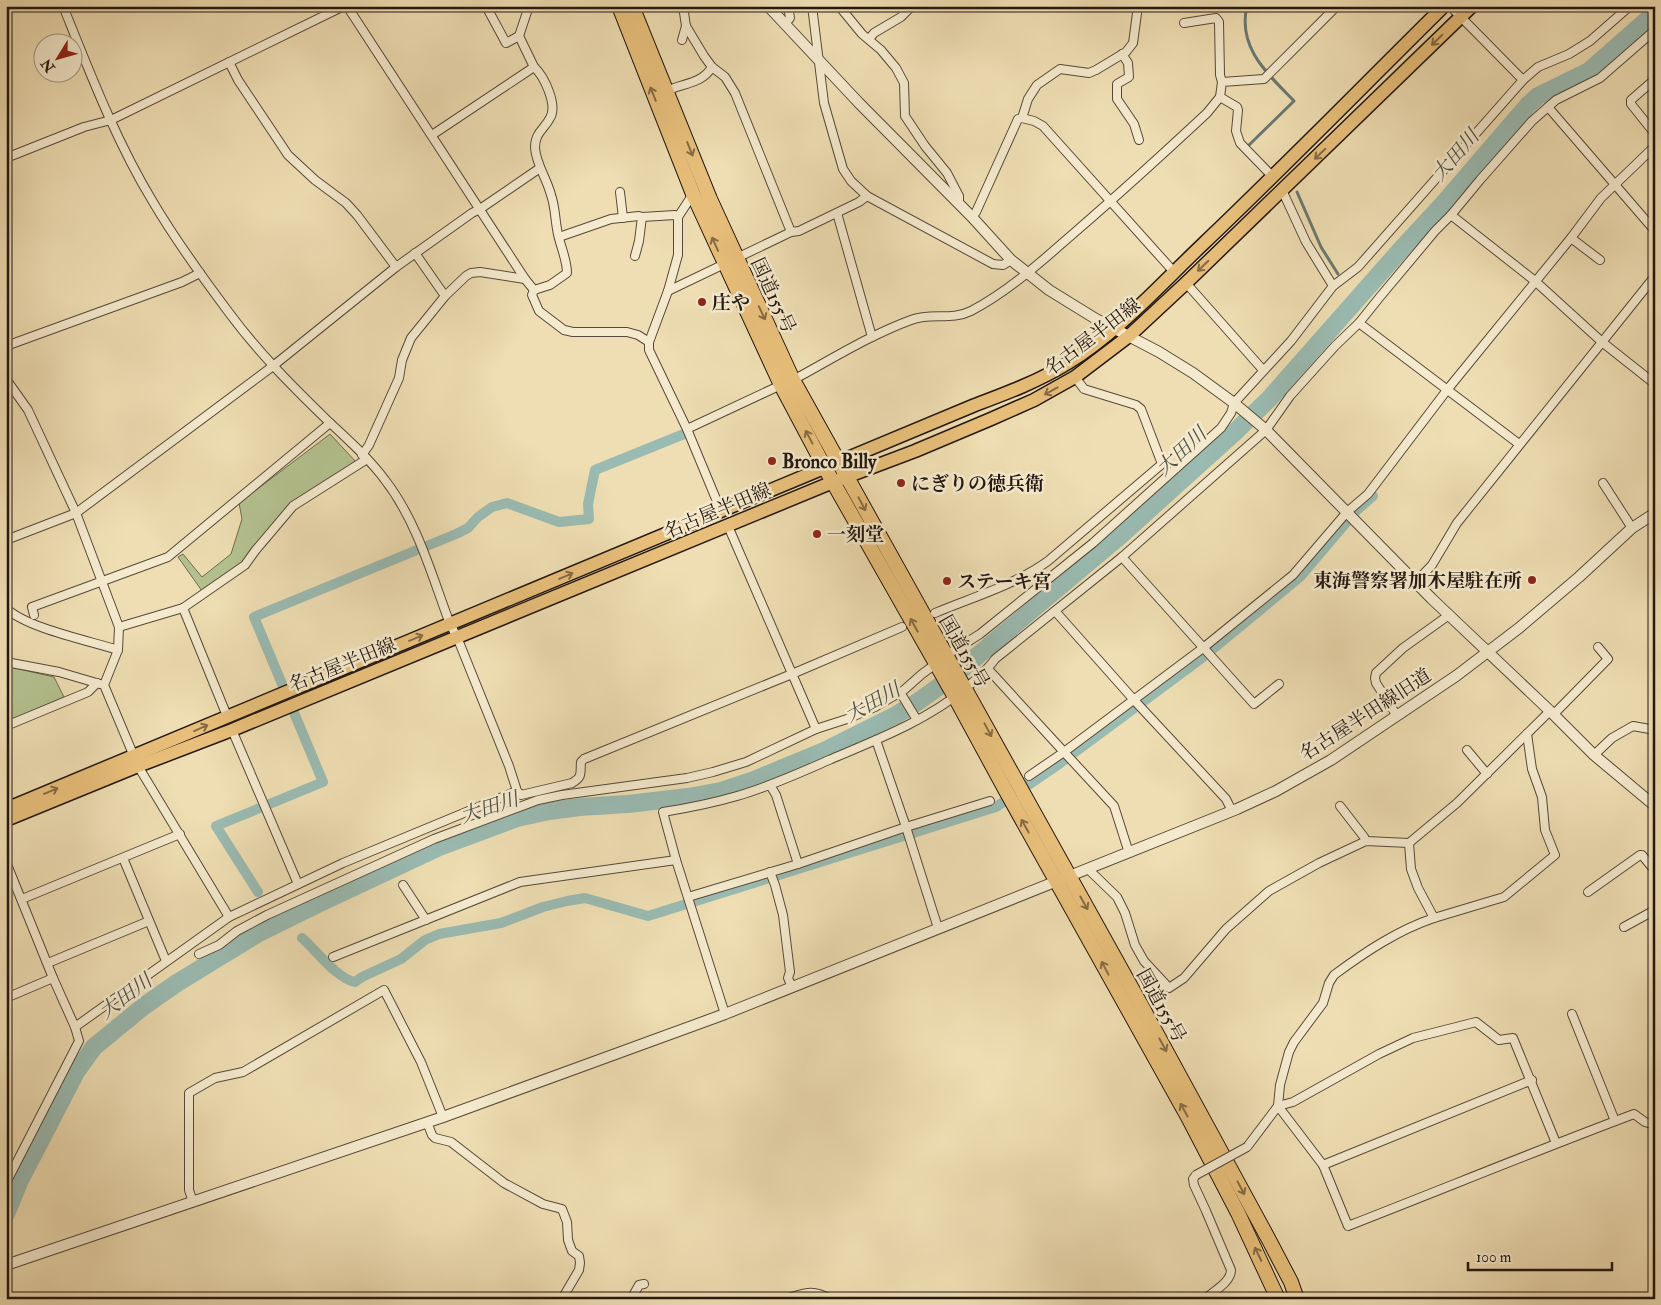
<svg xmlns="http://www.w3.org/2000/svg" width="1661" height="1305" font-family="'IM FELL Double Pica','Noto Serif JP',serif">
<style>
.green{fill:#b4c290;stroke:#6c6c50}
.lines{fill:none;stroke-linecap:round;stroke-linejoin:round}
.stream{stroke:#6a7971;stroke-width:3}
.canal{stroke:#9abbb2;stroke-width:10}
.river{stroke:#9abbb2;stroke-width:18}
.minor-casing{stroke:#564939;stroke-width:10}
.tertiary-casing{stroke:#564939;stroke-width:12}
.primary-casing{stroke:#231710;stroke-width:15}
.trunk-casing{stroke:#231710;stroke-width:16}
.minor{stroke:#f5eace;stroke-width:8}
.tertiary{stroke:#f5eace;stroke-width:10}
.primary{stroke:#e8bf7a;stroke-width:12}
.trunk{stroke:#e8bf7a;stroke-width:14}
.minor-bridge-casing{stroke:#564939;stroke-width:10;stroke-linecap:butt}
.minor-bridge{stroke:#f5eace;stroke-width:8}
.oneway{stroke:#866b45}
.poi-dot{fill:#8f2418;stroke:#f5eace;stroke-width:2}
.labels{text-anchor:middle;stroke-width:5;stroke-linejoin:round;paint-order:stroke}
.street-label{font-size:19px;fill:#231710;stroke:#f5eace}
.poi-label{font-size:19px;font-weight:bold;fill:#231710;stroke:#f5eace;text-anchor:start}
.water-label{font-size:20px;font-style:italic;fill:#4d5049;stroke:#f5eace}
</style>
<rect width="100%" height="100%" fill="#efdeb3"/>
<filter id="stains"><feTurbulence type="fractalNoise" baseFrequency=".004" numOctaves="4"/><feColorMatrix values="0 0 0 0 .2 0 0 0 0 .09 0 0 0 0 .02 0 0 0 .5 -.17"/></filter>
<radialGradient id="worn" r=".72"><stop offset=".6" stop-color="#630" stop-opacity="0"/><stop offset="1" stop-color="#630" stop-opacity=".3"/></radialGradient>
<!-- green -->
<g class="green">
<polygon points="330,434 357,463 291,504 241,564 202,591 178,557 183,554 202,577 231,554 242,519 239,503"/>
<polygon points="6,666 54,677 64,697 6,722"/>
</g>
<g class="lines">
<!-- stream -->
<g class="stream">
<path d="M 1247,6 C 1237,48 1268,74 1294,101 L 1248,146"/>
<polyline points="1297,192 1321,247 1338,274"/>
</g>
<!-- canal -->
<g class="canal">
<polyline points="258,892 216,826 323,782 254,617 456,534 468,528 478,517 492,507 507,503 559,522 589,519 588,504 595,470 684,434"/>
<path d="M 302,938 C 316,950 337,979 355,982 L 362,977 L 401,959 L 425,940 L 439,934 L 501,923 L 543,907 L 567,901 L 585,898 L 648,916 L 996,807 L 1059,764 L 1202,658 L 1300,577 L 1356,511 L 1373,496"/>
</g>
<!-- river -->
<polyline class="river" points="6,1214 20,1180 76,1072 94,1047 144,1006 177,983 257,934 320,903 439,847 517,818 549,811 580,807 628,804 688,797 721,791 754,780 824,751 896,715 916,703 951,678 1121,535 1235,432 1269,399 1404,246 1442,205 1528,105 1538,96 1589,71 1655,13"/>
<!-- minor casing -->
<g class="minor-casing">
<g id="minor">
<path d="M 63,6 C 90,73 116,141 153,202 C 176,241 203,278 230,314 C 259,353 293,387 327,420 C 347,439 369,458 385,480 C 417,521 432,576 450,624 L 457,637 L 509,766 L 517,791 L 521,795 L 572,783 C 583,777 580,773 581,762 L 584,759 L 792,674 L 902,627"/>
<polyline points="347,6 525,279"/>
<polyline points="683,6 686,26 704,56 712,67 725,77 735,93 791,232"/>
<polyline points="812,6 824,103 843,169 851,181 867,196 993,264 1003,265 1011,260"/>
<polyline points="839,6 862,34 881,50 896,68 904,83 905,116 925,146 947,173 959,196 959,200 957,202"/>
<polyline points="1450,6 1523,80"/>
<polyline points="1184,23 1216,18 1219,22 1220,75 1222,82"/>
<polyline points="785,24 790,18 788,6"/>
<polyline points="519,36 529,6"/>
<polyline points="869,39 874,33 901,17 912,6"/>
<polyline points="682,40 686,26"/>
<polyline points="1122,54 1128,63 1129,77 1117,84 1117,99 1134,124 1139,140"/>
<polyline points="229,62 238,80 288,155 315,180 346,203 357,215 396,267"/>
<polyline points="1655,79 1631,100 1631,104 1655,134"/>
<path d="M 666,91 C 683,83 702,84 712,67"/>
<polyline points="1548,107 1655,231"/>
<polyline points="1022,118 1034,121 1043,126 1174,272"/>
<polyline points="432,135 534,67 519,36 506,43 486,6"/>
<polyline points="6,158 84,127 111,120 344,6"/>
<polyline points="1273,177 1240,143 1236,131 1238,110 1237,107 1220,97 1222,82 1264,79 1337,6"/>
<polyline points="1282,190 1306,242 1333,286"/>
<polyline points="620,192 623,218"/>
<polyline points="693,194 678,217 678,255 668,291 649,342 649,350 687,429 721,511"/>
<polyline points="837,213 872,337"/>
<polyline points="1451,215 1535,281 1602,342 1655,384"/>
<polyline points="972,217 976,212 1018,119 1022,118 1028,99 1037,85 1060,69 1089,73 1096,70 1126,52 1133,43 1138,6"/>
<polyline points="559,237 611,219 639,216 642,217 675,215 678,217"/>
<polyline points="1571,238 1600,260"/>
<polyline points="415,253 445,296"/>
<polyline points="635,256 639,241 642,217"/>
<polyline points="1186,283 1263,370"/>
<polyline points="534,290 532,295 539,311 564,330 573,332 627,332 638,335 649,342"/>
<polyline points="668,291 791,232 799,231 859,202 867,196"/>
<polyline points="1359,323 1519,444"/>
<polyline points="6,346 182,282 200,273"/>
<polyline points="6,379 28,410 76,513 119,627"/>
<path d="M 793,380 C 832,359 870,335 911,320 C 931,312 951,321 971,311 C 1009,291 1042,261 1074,233 C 1119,194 1163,154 1207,113 L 1220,97"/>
<polyline points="687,429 781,385"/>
<path d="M 362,455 L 369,445 L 399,378 L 402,360 L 411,338 L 445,296 L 466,276 L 471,273 L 480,272 L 525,279 L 534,290 L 550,285 L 567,273 C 567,258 559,244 557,229 C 555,218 555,206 551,195 C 547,179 536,164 535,148 C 535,132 544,130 550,118 C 558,105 544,76 534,67"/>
<polyline points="1603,483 1632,528"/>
<polyline points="728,526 816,729"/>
<polyline points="6,540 76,513 273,366 396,267 472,213 480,209 540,168"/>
<polyline points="1122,557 1254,704 1279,684"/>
<polyline points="1415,583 1432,565 1457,523 1655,276"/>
<path d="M 6,608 C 26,628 90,641 118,650"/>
<polyline points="183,608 227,716"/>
<polyline points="1055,611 1134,700 1226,799 1232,811"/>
<path d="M 935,613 C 973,597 1015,585 1048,561 L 1162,464 L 1141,409 L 1136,405 L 1084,389 L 1075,377"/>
<polyline points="34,615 32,607 168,557 330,423"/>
<polyline points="6,662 59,672 100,684"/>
<polyline points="988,669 1064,752 1203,648 1293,575 1347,512 1368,494 1447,390 1571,238 1601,198 1655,146"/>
<polyline points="903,697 917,720"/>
<polyline points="1554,714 1608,659 1598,647"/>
<polyline points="1397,716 1376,683 1375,678 1376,673 1403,648 1449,615"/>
<polyline points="6,726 88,692 97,683"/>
<polyline points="232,730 298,884"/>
<polyline points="876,740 906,827 938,928"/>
<polyline points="1467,750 1487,774"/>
<polyline points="1594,755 1612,738 1633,726 1655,730"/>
<polyline points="1029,776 1064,752 1114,806 1129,853"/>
<polyline points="770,785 776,795 798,864"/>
<polyline points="1340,806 1364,837 1366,841"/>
<polyline points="123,858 166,961"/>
<polyline points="6,862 53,978 75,1027 79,1041 6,1183"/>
<polyline points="1088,869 1117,897 1125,913 1135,945 1144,961 1169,988 1184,978 1226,929 1269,891 1319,863 1366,841 1409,843 1457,803 1550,711"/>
<polyline points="770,872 775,885 783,915 790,972 788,978 792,987"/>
<polyline points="403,885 426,920"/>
<polyline points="1588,892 1640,855 1642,855 1655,871"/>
<polyline points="688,897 798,864 906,827 990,801"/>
<polyline points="22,899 180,834"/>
<polyline points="229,917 138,766 104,685 118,650 119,627 183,608 245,565 255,551 293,506 367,459"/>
<polyline points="1434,918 1504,897 1555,855 1545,830 1542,797 1532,769 1527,734"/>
<polyline points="1624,927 1655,910"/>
<polyline points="199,954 219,945 237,931 267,915 434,839 538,800 562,795 687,778 713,772 746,762 816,729 847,719 875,707 904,690 922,674 953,651 980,634 1093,543 1221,428 1231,413 1234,403 1291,341 1333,286 1358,267 1523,80 1538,67 1569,54 1590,41 1630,6"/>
<polyline points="333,957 520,882 676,860"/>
<polyline points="48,963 149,921"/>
<polyline points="6,998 53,978"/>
<path d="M 725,1014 L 676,860 L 663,812 C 688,808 713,803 737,796 C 769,787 799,773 829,760 C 876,740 926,721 966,688 C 977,678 987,671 995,659 L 1122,557 L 1266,430 L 1290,396 L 1335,346 L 1359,323 L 1379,298 L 1435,231 L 1451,215 L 1480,180 L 1532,121 L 1556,100 L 1600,78 L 1655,30"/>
<polyline points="1572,1014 1615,1121"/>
<polyline points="75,1027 229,917 343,863 517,791"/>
<path d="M 1278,1106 L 1323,1165 L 1348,1226 C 1443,1189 1538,1150 1634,1114 L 1645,1122 L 1655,1125"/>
<polyline points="1278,1106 1293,1102 1379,1054 1413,1038 1476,1022 1499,1040 1513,1038 1556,1143"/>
<polyline points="427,1122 432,1135 435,1138 451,1142 504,1183 543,1204 562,1209 567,1222 568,1240 572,1251 579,1256 580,1263 579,1270 562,1299"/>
<path d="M 1247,1147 L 1278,1106 L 1280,1085 L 1289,1052 L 1294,1042 L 1323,1003 L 1329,983 L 1334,975 C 1365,952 1398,930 1434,918 L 1418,888 L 1411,869 L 1409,843"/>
<polyline points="1323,1165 1532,1080"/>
<path d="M 1196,1175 L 1193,1179 L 1194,1185 L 1206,1211 L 1231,1270 C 1231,1282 1214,1291 1205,1299"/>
<polyline points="193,1202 189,1190 189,1093 215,1078 243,1072 384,990 421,1062 443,1117"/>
<polyline points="635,1299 634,1294 639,1285 644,1284"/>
<path d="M 784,1299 C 803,1294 812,1288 830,1299"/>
</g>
</g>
<!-- tertiary casing -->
<g class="tertiary-casing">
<g id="tertiary">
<polyline points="768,6 859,103 972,217 1011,260 1049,290 1096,319 1159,352 1193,373 1234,403 1266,430 1432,599 1550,711 1594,755 1655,806"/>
<polyline points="6,1265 443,1117 725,1014 1237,809 1276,791 1331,760 1456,676 1519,628 1579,577 1632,528 1655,513"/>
</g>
</g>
<!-- primary casing -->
<g class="primary-casing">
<g id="primary">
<path d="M 6,809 L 975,405 C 1007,393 1039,381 1068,363 C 1116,334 1161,284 1202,245 C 1284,167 1363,86 1444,6"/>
<polyline points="6,820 138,766 232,730 833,482 915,451 991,419 1034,400 1075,377 1129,336 1186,283 1472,6"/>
</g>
</g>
<!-- trunk casing -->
<g class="trunk-casing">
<g id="trunk">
<polyline points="619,6 693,194 781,385 825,468 955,697 1006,791 1188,1117 1238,1213 1278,1299"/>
<polyline points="632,6 710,199 793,380 1141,1005 1269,1240 1291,1282 1297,1299"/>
</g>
</g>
<!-- minor -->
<use href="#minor" class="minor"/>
<!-- tertiary -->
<use href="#tertiary" class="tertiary"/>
<!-- primary -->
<use href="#primary" class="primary"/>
<!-- trunk -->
<use href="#trunk" class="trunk"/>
<!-- minor-bridge casing -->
<g class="minor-bridge-casing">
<polyline id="minor-bridge" points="1196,1175 1247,1147"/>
</g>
<!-- minor-bridge -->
<use href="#minor-bridge" class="minor-bridge"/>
</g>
<!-- one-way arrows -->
<defs><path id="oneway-shaft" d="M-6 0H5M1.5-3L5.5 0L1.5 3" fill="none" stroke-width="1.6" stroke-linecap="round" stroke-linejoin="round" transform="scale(1.25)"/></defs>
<g class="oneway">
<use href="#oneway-shaft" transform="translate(1437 40) rotate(136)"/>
<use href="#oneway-shaft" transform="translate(653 94) rotate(-112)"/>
<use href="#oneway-shaft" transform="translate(690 149) rotate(68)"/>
<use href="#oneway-shaft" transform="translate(1320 154) rotate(136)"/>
<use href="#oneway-shaft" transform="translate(715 244) rotate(-114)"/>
<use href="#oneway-shaft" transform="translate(1203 266) rotate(136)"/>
<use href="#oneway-shaft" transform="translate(762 313) rotate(65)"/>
<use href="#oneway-shaft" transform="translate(1051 391) rotate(151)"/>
<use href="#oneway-shaft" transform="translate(809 437) rotate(-118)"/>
<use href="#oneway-shaft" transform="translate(862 504) rotate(62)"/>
<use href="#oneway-shaft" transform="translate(566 576) rotate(-23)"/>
<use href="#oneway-shaft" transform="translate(914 625) rotate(-119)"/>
<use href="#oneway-shaft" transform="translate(416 638) rotate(-23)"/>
<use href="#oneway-shaft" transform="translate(201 728) rotate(-24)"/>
<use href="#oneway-shaft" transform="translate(988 730) rotate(62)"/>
<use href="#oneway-shaft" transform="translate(51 791) rotate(-23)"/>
<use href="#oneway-shaft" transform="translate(1025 826) rotate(-119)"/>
<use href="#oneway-shaft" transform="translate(1084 903) rotate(61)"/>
<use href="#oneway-shaft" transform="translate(1105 968) rotate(-118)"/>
<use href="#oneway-shaft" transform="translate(1163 1045) rotate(61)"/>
<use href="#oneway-shaft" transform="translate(1184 1110) rotate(-119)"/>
<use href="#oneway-shaft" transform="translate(1241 1188) rotate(62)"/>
<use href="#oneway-shaft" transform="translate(1258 1254) rotate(-116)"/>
</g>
<!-- markers -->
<g class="poi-dot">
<circle cx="702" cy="302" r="5"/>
<circle cx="772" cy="461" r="5"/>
<circle cx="901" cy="483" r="5"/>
<circle cx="817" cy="534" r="5"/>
<circle cx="1532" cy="580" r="5"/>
<circle cx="947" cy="581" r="5"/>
</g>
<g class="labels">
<!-- street labels -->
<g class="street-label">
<text transform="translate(774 295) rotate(65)" y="7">国道155号</text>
<text transform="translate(1092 336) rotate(-37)" y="7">名古屋半田線</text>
<text transform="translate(717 510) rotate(-23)" y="7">名古屋半田線</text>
<text transform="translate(965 651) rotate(60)" y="7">国道155号</text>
<text transform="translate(342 664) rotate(-22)" y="7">名古屋半田線</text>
<text transform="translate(1365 714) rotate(-33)" y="7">名古屋半田線旧道</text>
<text transform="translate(1162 1005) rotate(61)" y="7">国道155号</text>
</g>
<!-- poi labels -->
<g class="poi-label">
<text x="712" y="309">庄や</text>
<text x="782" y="468">Bronco Billy</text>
<text x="911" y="490">にぎりの徳兵衛</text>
<text x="827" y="541">一刻堂</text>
<text x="1522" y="587" text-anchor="end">東海警察署加木屋駐在所</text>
<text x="957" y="588">ステーキ宮</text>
</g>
<!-- water labels -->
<g class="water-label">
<text transform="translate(1455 155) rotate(-49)" y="7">大田川</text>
<text transform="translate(1181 451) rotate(-43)" y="7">大田川</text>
<text transform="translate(872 702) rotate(-29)" y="7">大田川</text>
<text transform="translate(489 807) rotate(-18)" y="7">大田川</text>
<text transform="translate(125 996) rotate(-37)" y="7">大田川</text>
</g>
</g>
<!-- margin -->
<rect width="1661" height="1305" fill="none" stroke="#efdeb3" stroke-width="25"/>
<rect x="8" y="8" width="1646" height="1290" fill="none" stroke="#231710" stroke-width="2.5"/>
<rect x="12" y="12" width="1636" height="1280" fill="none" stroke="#231710"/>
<!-- north arrow -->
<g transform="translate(58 58) rotate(233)"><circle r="24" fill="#f5eace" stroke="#a19682"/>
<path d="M0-4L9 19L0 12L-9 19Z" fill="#8f2418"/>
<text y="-8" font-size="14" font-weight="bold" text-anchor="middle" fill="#231710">N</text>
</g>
<!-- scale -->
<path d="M1468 1262v8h144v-8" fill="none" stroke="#231710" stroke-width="2.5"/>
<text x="1476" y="1262" font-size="15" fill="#231710" stroke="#f5eace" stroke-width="4" paint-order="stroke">100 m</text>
<rect width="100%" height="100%" filter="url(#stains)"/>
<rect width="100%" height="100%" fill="url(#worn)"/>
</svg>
